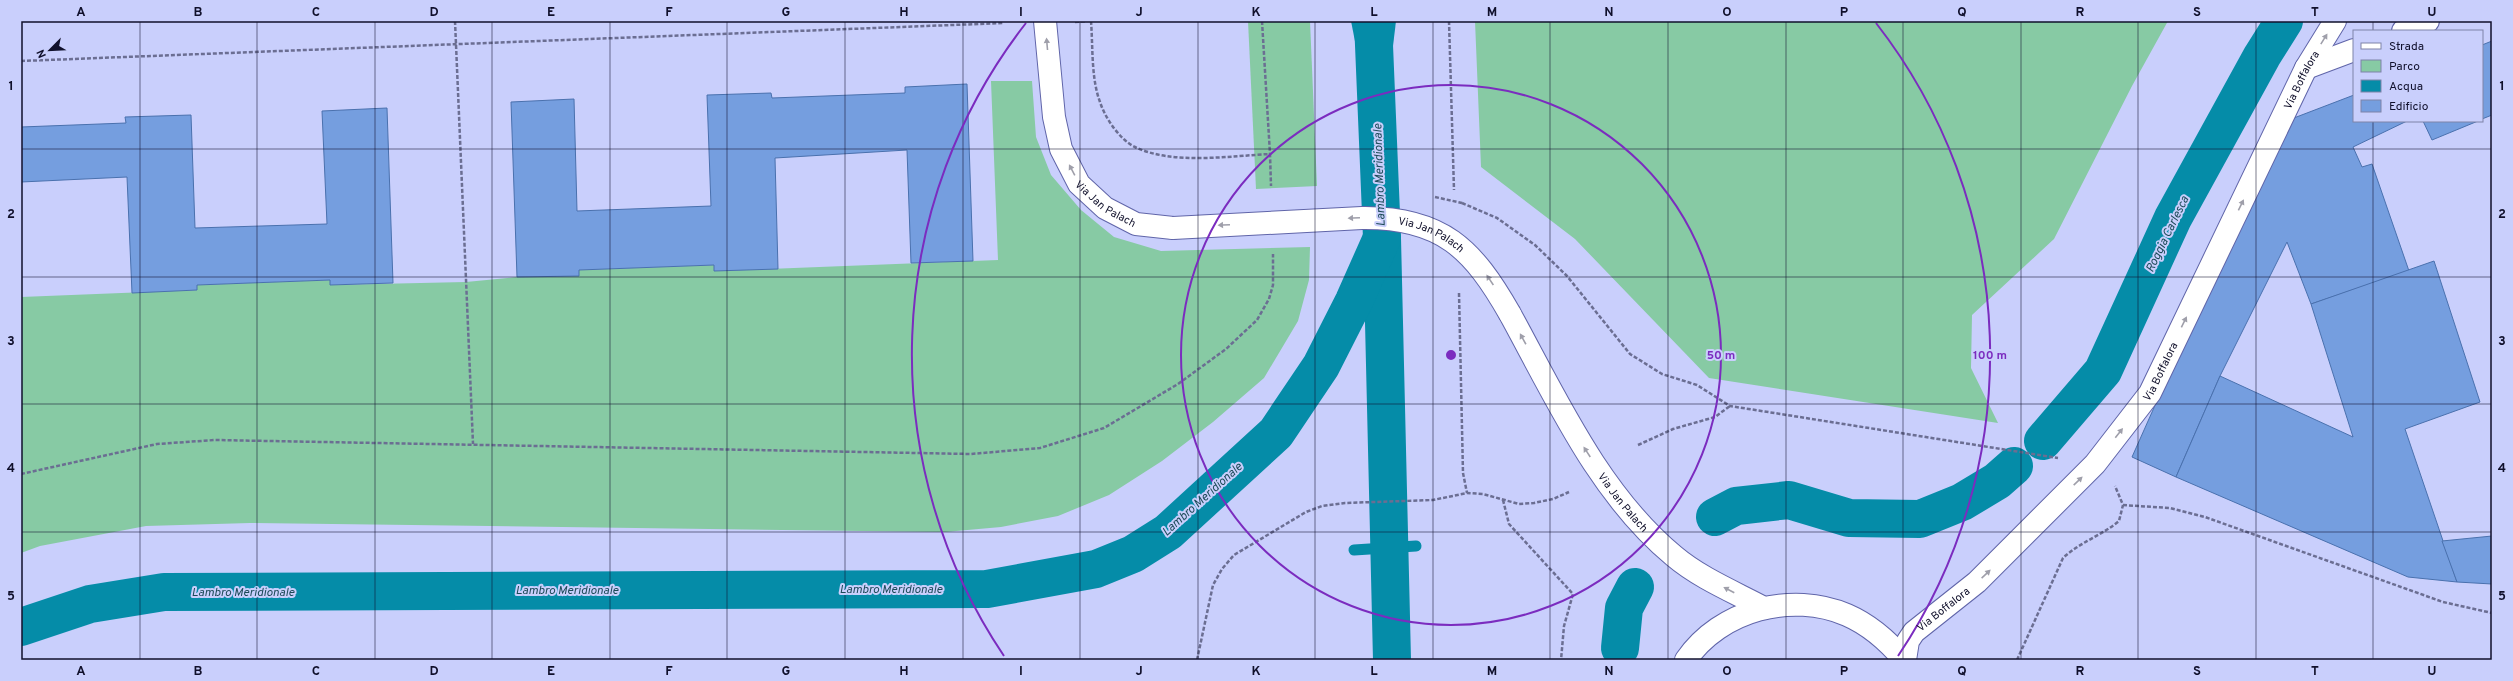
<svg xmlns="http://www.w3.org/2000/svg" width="2513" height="681" font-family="Overpass,sans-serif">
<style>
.green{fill:#87caa4}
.water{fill:#058ca8}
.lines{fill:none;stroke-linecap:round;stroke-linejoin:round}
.stream{stroke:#058ca8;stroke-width:11}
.canal{stroke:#058ca8;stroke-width:38}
.building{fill:#759edf;stroke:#4a71ae}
.minor-casing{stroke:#6065a9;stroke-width:24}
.path{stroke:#6b6e92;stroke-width:2.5;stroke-dasharray:4 2;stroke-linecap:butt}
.minor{stroke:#fff;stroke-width:22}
.minor-bridge-casing{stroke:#6065a9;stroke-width:24;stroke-linecap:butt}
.path-bridge{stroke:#6b6e92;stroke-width:2.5;stroke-dasharray:4 2;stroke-linecap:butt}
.minor-bridge{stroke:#fff;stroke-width:22}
.oneway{fill:#9f9faa}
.grid{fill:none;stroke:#10102b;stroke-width:1;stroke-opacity:0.55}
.ring{fill:none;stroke:#7b2cbf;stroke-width:2}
.labels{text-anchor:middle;stroke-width:4;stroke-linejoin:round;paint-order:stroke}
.street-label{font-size:11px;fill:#10102b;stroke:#c9cffc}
.water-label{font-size:12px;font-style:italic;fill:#1c4a57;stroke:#c9cffc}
.centre{fill:#7b2cbf;stroke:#c9cffc;stroke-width:2}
.ring-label{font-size:12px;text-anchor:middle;font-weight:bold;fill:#7b2cbf;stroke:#c9cffc;stroke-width:4;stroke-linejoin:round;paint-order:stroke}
.neatline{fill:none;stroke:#10102b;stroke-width:1.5}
.grid-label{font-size:13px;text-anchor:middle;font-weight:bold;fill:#10102b}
</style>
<rect width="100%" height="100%" fill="#c9cffc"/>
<!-- green -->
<g class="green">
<polygon points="1248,21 1310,21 1317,186 1256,189"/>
<polygon points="1475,21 2168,21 2132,86 2054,239 1972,315 1971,368 1998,423 1709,378 1575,239 1481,167"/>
<polygon points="991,81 1032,81 1036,137 1051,175 1081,210 1114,237 1161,251 1310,247 1309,280 1298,321 1264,378 1213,422 1162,461 1109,495 1058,516 1001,527 945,532 250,523 146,526 40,546 21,553 21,297 197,290 197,285 330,280 330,285 466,282 517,277 579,276 579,270 714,265 715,271 998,260"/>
</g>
<!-- water -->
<polygon class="water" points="1351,21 1396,21 1379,163"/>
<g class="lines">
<!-- stream -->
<polyline class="stream" points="1354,550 1416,546"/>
<!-- canal -->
<g class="canal">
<polyline points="1373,21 1382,238 1392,660"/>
<polyline points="2043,441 2103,371 2173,218 2262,56 2284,21"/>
<polyline points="1715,517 1736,506 1789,500 1849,518 1920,519 1962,502 1997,481 2014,466"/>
<polyline points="21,627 90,604 164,592 987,589 1096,569 1133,554 1168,532 1276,433 1321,366 1354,301 1382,238"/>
<polyline points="1620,648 1624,608 1635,587"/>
</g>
</g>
<!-- building -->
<g class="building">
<polygon points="2492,41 2492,115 2482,119 2482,45"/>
<polygon points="967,84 973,261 911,263 907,150 775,158 778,269 714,271 714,265 579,270 579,276 517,277 511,102 574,99 577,211 711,206 707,95 771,93 772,98 905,93 905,87"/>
<polygon points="2354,95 2354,121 2407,121 2353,147 2362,167 2372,164 2409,271 2311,304 2287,242 2220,376 2176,477 2132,457 2235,226 2286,121"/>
<polygon points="387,108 393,283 330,285 330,280 197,285 197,290 132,293 127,177 21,182 21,127 126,123 125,117 191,115 195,228 327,224 322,111"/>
<polygon points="2423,121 2478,121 2432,140"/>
<polygon points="2434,261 2480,402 2405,429 2457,582 2408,577 2176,477 2220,376 2353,437 2311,304"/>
<polygon points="2492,536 2492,584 2457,582 2442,541"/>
</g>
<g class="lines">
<!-- minor casing -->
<g class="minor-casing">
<g id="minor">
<path id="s1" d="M 1045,21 L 1054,117 L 1061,149 L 1079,184 L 1105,208 L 1136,224 L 1173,228"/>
<polyline points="2403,31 2428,21"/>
<polyline points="2306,68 2354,50"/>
<path id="s2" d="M 1510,314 C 1556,398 1599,494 1674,556 C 1700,578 1734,592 1764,608"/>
<path d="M 1686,660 C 1720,610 1792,591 1847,615 C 1870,625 1888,641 1904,660"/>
<path id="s3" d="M 1905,660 L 1908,641 L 1914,632 L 1977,582 L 2095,464 L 2150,393 L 2306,68 L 2335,21"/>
</g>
</g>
<!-- path -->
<g class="path">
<polyline points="455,21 473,444"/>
<path d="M 1091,21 C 1093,47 1091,78 1100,102 C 1105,118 1120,140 1135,147 C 1172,165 1230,156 1270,154 L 1271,186"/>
<polyline points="1262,21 1270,154"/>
<polyline points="1449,21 1454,190"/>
<polyline points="1075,22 1087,21"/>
<polyline points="21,61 1004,23"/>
<polyline points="1462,203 1497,218 1535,245 1567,276 1630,354 1662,374 1697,385 1730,406 2058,458"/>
<polyline points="1459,293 1463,473 1467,493"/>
<polyline points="1638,445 1673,429 1715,417 1730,406"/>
<polyline points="21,474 157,444 215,440 971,454 1040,448 1104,428 1178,384 1226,349 1257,320 1269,299 1273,285 1273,254"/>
<polyline points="1503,500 1509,524 1573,594 1564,626 1561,660"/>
<polyline points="2123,505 2170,508 2205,517 2443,602 2492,613"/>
<polyline points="1197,660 1213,585 1222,569 1234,555 1306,512 1322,506 1345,503 1433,500 1467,493 1483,494 1519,504 1534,503 1553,499 1569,492"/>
<path d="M 2017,660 L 2063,558 C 2080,542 2101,536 2119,521 L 2123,505 L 2115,486"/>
</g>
<!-- minor -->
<use href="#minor" class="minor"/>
<!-- minor-bridge casing -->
<g class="minor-bridge-casing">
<g id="minor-bridge">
<path id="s4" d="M 1173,228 L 1362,218 C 1442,217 1473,249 1510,314"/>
</g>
</g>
<!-- path-bridge -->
<polyline class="path-bridge" points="1435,197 1462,203"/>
<!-- minor-bridge -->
<use href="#minor-bridge" class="minor-bridge"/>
</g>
<!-- one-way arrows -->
<defs><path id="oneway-solid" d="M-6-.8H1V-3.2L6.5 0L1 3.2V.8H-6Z"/></defs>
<g class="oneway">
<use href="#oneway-solid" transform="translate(2324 39) rotate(-58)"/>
<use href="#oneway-solid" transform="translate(1047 44) rotate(-95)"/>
<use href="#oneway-solid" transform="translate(1072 170) rotate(-118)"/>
<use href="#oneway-solid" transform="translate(2241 205) rotate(-64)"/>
<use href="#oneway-solid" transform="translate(1354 218) rotate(177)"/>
<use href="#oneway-solid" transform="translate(1224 225) rotate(177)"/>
<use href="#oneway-solid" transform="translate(1490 280) rotate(-124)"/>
<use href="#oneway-solid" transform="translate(2184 322) rotate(-64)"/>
<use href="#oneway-solid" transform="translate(1523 339) rotate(-119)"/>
<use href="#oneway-solid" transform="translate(2119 433) rotate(-52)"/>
<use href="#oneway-solid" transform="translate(1587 452) rotate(-123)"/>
<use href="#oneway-solid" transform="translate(2078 481) rotate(-44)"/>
<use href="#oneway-solid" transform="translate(1986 574) rotate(-43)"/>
<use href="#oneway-solid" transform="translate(1729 590) rotate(-152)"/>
</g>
<!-- grid -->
<path class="grid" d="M 140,21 L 140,660M 257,21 L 257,660M 375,21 L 375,660M 492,21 L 492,660M 610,21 L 610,660M 727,21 L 727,660M 845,21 L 845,660M 963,21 L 963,660M 1080,21 L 1080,660M 1198,21 L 1198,660M 1315,21 L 1315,660M 1433,21 L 1433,660M 1550,21 L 1550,660M 1668,21 L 1668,660M 1786,21 L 1786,660M 1903,21 L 1903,660M 2021,21 L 2021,660M 2138,21 L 2138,660M 2256,21 L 2256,660M 2373,21 L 2373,31M 2373,121 L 2373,660M 21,149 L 2492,149M 21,277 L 2492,277M 21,404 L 2492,404M 21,532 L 2492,532"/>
<!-- distance rings -->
<g class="ring">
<circle cx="1451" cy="355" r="270"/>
<path d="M1004 656A539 539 0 0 1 1026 23M1876 23A539 539 0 0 1 1898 656"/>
</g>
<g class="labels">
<!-- street labels -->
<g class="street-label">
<text dy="4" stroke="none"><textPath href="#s3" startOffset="715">Via Boffalora</textPath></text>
<text dy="4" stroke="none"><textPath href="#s1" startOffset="202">Via Jan Palach</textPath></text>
<text dy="4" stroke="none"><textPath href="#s4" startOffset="262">Via Jan Palach</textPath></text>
<text dy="4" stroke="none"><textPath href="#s3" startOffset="391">Via Boffalora</textPath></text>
<text dy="4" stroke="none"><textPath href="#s2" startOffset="220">Via Jan Palach</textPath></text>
<text dy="4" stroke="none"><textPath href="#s3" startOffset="67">Via Boffalora</textPath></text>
</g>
<!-- water labels -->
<g class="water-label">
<text transform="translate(1379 175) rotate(-92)" y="4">Lambro Meridionale</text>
<text transform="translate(2167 234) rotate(-64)" y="4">Roggia Carlesca</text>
<text transform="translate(1202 499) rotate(-42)" y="4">Lambro Meridionale</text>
<text x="891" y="593">Lambro Meridionale</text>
<text x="567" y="594">Lambro Meridionale</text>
<text x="243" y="596">Lambro Meridionale</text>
</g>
</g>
<circle cx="1451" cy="355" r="6" class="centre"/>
<g class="ring-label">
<text x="1721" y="359">50 m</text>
<text x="1990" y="359">100 m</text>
</g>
<!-- border -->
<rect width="2513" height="681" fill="none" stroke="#c9cffc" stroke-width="44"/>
<!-- legend -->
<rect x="2353" y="30" width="130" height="92" fill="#c9cffc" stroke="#7f83a8"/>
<rect x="2361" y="43" width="20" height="6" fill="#ffffff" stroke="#7f83a8"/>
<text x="2389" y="50" font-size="12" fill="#10102b">Strada</text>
<rect x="2361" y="60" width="20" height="12" fill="#87caa4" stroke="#7f83a8"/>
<text x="2389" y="70" font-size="12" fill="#10102b">Parco</text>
<rect x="2361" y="80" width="20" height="12" fill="#058ca8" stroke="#7f83a8"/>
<text x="2389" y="90" font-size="12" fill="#10102b">Acqua</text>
<rect x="2361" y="100" width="20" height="12" fill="#759edf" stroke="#7f83a8"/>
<text x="2389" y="110" font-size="12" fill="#10102b">Edificio</text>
<!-- north arrow -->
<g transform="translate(50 50) rotate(246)" stroke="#c9cffc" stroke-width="3" paint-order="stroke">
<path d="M0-3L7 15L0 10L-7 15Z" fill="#10102b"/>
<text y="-6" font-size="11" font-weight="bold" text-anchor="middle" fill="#10102b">N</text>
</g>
<rect x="22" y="22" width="2469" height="637" class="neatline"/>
<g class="grid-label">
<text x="81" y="16">A</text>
<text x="198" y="16">B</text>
<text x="316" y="16">C</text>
<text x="434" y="16">D</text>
<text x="551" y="16">E</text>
<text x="669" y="16">F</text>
<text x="786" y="16">G</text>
<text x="904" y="16">H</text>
<text x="1021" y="16">I</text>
<text x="1139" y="16">J</text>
<text x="1256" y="16">K</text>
<text x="1374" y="16">L</text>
<text x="1492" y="16">M</text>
<text x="1609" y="16">N</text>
<text x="1727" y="16">O</text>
<text x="1844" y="16">P</text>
<text x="1962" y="16">Q</text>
<text x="2080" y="16">R</text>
<text x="2197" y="16">S</text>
<text x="2315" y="16">T</text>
<text x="2432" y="16">U</text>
<text x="11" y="90">1</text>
<text x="2502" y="90">1</text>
<text x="11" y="218">2</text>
<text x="2502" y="218">2</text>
<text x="11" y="345">3</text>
<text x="2502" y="345">3</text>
<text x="11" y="472">4</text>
<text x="2502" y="472">4</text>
<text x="11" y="600">5</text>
<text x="2502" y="600">5</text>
<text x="81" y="675">A</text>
<text x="198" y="675">B</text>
<text x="316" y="675">C</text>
<text x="434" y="675">D</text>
<text x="551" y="675">E</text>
<text x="669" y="675">F</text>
<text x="786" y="675">G</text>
<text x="904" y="675">H</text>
<text x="1021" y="675">I</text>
<text x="1139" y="675">J</text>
<text x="1256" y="675">K</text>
<text x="1374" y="675">L</text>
<text x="1492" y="675">M</text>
<text x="1609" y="675">N</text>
<text x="1727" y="675">O</text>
<text x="1844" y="675">P</text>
<text x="1962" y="675">Q</text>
<text x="2080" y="675">R</text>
<text x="2197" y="675">S</text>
<text x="2315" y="675">T</text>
<text x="2432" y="675">U</text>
</g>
</svg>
